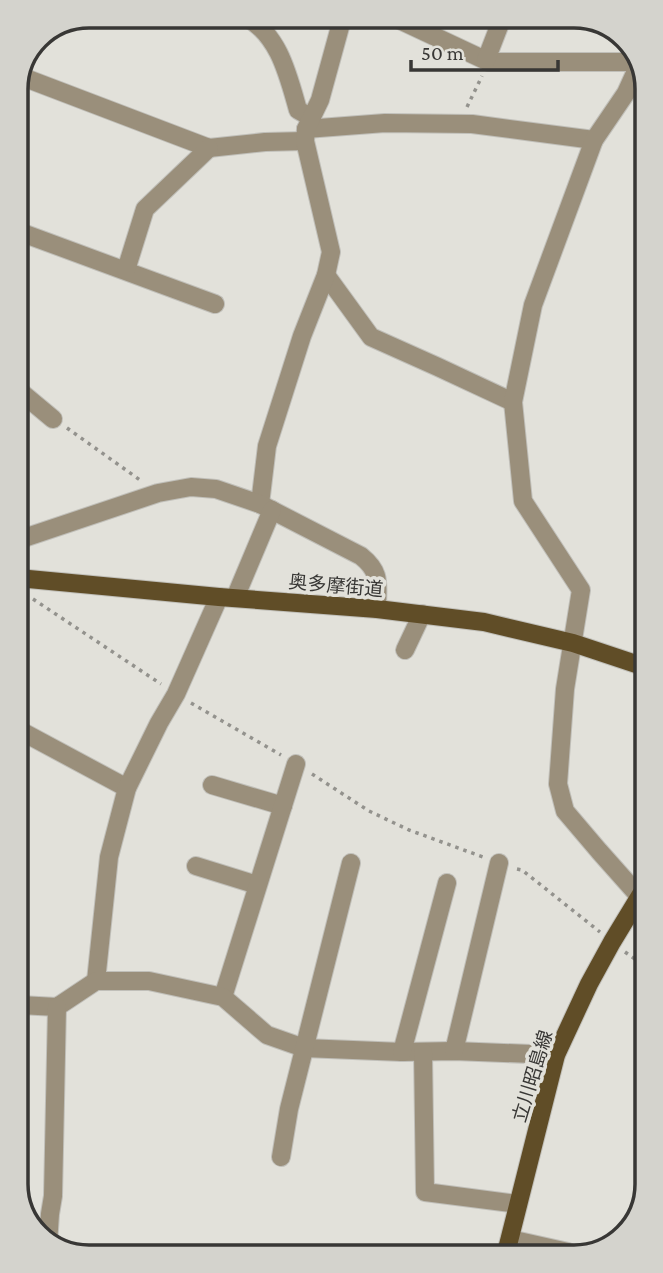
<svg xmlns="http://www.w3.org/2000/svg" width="663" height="1273" font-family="'Crimson Pro','Noto Sans JP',serif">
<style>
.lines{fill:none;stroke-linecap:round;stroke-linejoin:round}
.minor-casing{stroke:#c0bfb9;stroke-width:20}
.major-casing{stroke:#c0bfb9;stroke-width:20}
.path{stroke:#93928d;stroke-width:3.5;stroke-dasharray:3.5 5;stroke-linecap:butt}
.minor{stroke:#9a8f7b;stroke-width:18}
.major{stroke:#604d27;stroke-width:18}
.labels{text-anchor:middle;stroke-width:7;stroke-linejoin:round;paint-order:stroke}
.street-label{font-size:19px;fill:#383735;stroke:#e2e1da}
.rim{fill:none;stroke:#383735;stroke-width:3.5}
</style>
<rect width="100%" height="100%" fill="#e2e1da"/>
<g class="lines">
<!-- minor casing -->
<g class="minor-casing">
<g id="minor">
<path d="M 244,16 C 279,34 288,75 298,110 L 312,118"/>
<polyline points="391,16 489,62 640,62"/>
<polyline points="486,60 503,16"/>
<polyline points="20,76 209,148 265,142 305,141"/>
<polyline points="306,129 385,123 472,124 594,140"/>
<polyline points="17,231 215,304"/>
<polyline points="126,270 145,209 209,148"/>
<polyline points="326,275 371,337 438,367 513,402"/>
<polyline points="17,389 53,419"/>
<polyline points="260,504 267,446 302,336 326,275 331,252 305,141 306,129 320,100 343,16"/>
<path d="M 18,540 L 158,493 L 191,487 L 216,489 L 260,504 L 361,556 C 382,573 377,584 377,609"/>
<polyline points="235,598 272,510"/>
<polyline points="405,650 422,614"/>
<polyline points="19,730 127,788"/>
<polyline points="212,785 283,806"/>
<polyline points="196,866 257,885"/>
<polyline points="639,896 599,851 565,811 558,784 565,689 581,590 523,501 513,402 533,305 594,140 626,93 641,60"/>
<polyline points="96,981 109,857 127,788 159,723 176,694 219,597"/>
<polyline points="223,997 296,764"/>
<polyline points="20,1005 57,1007 96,981 149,981 223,997 267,1035 304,1048 402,1052 454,1051 556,1055"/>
<polyline points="454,1051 499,863"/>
<polyline points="402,1052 447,883"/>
<polyline points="423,1052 425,1192 518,1204"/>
<polyline points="281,1157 289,1109 351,863"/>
<polyline points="510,1239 568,1252"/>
<polyline points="48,1244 50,1214 53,1196 57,1007"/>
</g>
</g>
<!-- major casing -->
<g class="major-casing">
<g id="major">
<polyline points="18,578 219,597 377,609 484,622 573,643 645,667"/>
<polyline points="506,1253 556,1055 589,984 612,942 646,886"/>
</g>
</g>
<!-- path -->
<g class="path">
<polyline points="467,107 482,76"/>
<polyline points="67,428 140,480"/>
<polyline points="33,599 161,684"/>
<polyline points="191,703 281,755"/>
<polyline points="312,774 369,811 409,830 483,857"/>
<polyline points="517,869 522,870 600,932"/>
<polyline points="625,952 646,967"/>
</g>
<!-- minor -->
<use href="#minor" class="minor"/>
<!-- major -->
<use href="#major" class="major"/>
</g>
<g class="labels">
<!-- street labels -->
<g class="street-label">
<text transform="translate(336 585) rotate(5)" y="7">奥多摩街道</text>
<text transform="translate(532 1076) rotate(-73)" y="7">立川昭島線</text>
</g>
</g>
<!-- crop -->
<path d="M0 0H663V1273H0ZM89 28H574A61 61 0 0 1 635 89V1184A61 61 0 0 1 574 1245H89A61 61 0 0 1 28 1184V89A61 61 0 0 1 89 28Z" fill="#d4d3cd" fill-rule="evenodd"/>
<path class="rim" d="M89 28H574A61 61 0 0 1 635 89V1184A61 61 0 0 1 574 1245H89A61 61 0 0 1 28 1184V89A61 61 0 0 1 89 28Z"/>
<!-- scale -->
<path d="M411 60v10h147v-10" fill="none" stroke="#383735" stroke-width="3.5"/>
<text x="421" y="60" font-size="21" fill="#383735" stroke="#e2e1da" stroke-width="5" paint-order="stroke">50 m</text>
</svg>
